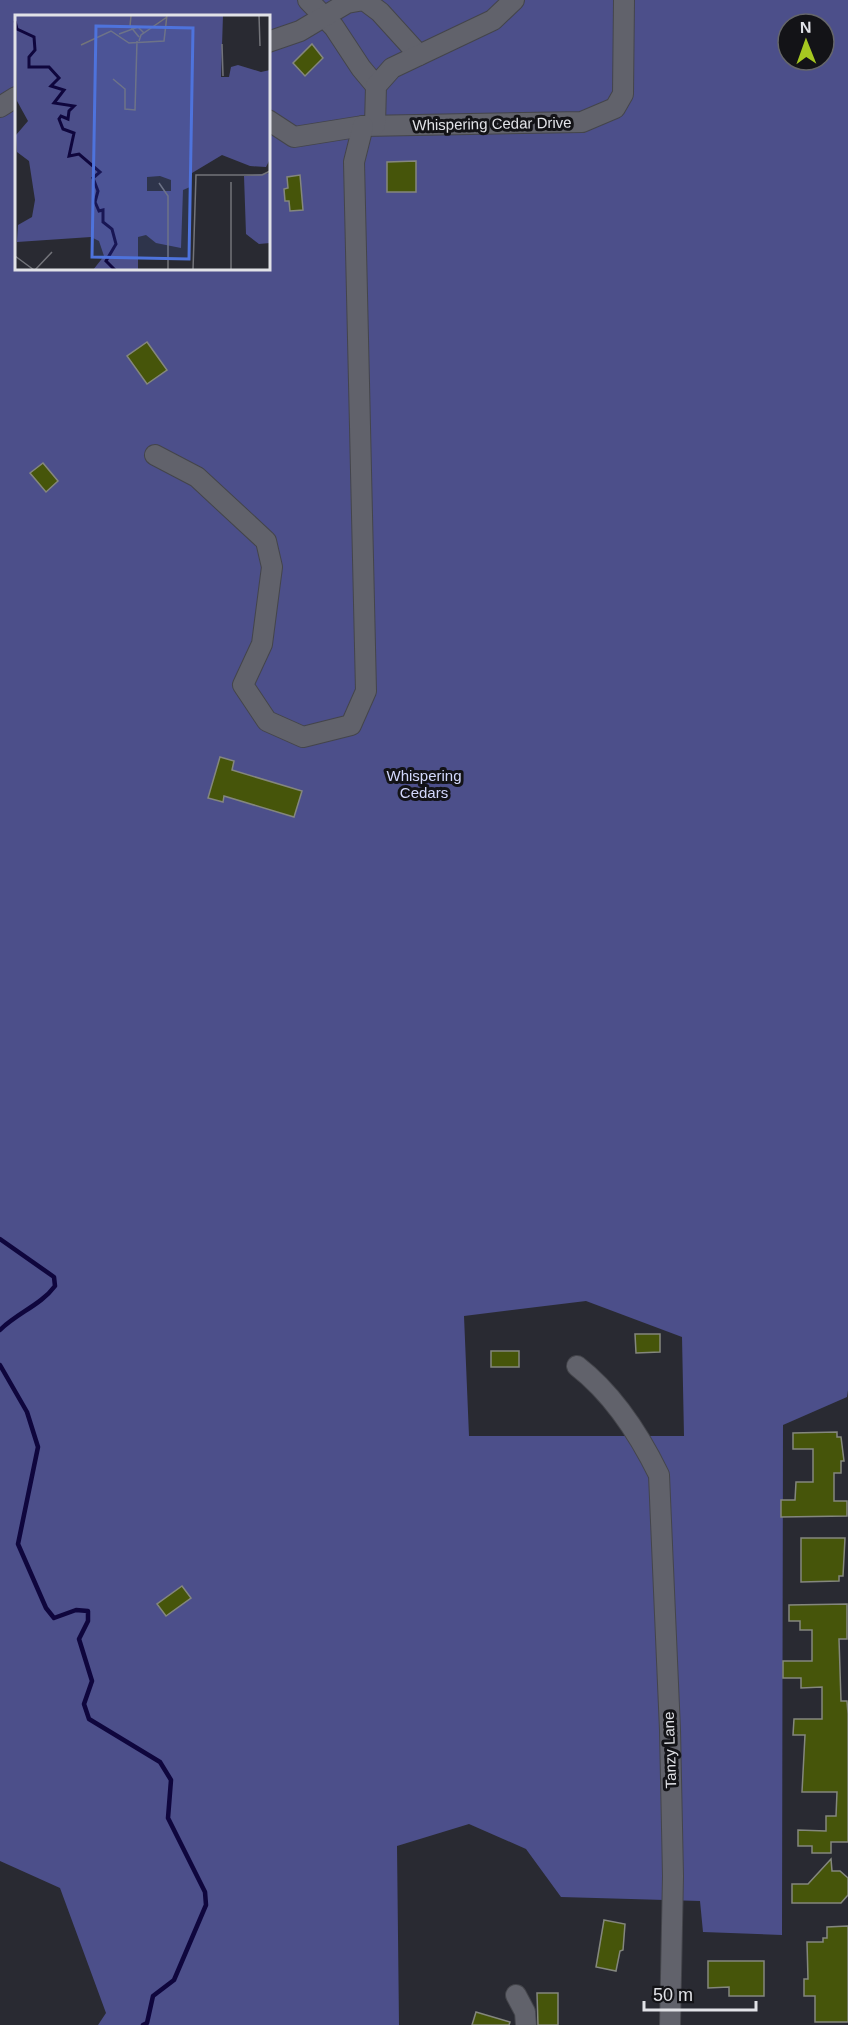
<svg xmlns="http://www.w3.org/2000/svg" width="848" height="2025" font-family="Helvetica,sans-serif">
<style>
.forest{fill:#4c4f8a;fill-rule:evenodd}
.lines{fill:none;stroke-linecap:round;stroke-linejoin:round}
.stream{stroke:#0f063d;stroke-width:4.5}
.building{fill:#46550a;stroke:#84877e;stroke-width:1.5}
.minor-casing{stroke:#44454b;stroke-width:22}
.minor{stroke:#61626b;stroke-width:20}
.labels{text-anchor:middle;stroke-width:6;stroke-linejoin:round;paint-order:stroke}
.street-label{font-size:15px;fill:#e1e2e7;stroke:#131317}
.park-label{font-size:15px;fill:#d3d8fc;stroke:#131317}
.inset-river{fill:none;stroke:#0f063d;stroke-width:3}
.inset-road{fill:none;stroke:#73747a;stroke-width:1.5}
.view{fill:#4e73dc;fill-opacity:0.15;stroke:#4e73dc;stroke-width:3}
.inset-edge{fill:none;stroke:#e1e2e7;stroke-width:3}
</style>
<rect width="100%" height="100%" fill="#292a32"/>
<!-- forest -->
<path class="forest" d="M 0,0 L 848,0 L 848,1390 L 847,1397 L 783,1425 L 782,1935 L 703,1932 L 700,1901 L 561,1897 L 526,1849 L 469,1824 L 397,1846 L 399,2025 L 98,2025 L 106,2013 L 60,1888 L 0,1861 ZM 16,16 L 268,16 L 268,268 L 16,268 ZM 788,24 L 824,24 L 824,60 L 788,60 ZM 586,1301 L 682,1337 L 684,1436 L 469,1436 L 464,1316 Z"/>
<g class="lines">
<!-- stream -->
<g class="stream">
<path d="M 0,1239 L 54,1277 L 55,1286 C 41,1305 17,1313 0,1330"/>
<polyline points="0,1365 27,1412 38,1447 18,1544 46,1608 54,1618 76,1610 88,1611 88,1621 79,1639 92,1681 84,1704 89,1719 160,1762 171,1780 168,1818 205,1892 206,1905 174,1980 153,1996 147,2023 143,2025"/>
</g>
</g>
<!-- building -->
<g class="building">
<polygon points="312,44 323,58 305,76 293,63"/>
<polygon points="416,161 416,192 387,192 387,162"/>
<polygon points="300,175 303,210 290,211 289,201 285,201 284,189 288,188 287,177"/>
<polygon points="147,342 167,370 147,384 127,356"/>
<polygon points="43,463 58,481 46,492 30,473"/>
<polygon points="220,757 234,761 232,770 302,791 294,817 224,796 223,802 208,798"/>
<polygon points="635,1334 660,1334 660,1352 636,1353"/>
<rect x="491" y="1351" width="28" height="16"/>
<polygon points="837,1432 837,1437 841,1437 844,1461 841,1461 841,1473 834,1473 834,1501 847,1501 847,1516 781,1517 781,1500 795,1500 796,1482 813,1482 813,1449 793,1449 793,1433"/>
<polygon points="801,1538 845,1538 843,1576 839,1576 839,1581 801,1582"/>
<polygon points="182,1586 191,1598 166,1616 157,1604"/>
<polygon points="847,1604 847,1639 839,1639 841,1701 847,1701 848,1714 848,1842 831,1842 831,1853 812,1853 812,1846 798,1846 798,1830 826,1831 826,1816 836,1816 837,1792 802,1792 805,1735 793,1735 794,1719 822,1719 822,1687 801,1688 801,1678 783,1678 783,1661 812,1661 812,1630 800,1630 800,1621 789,1621 789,1605"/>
<polygon points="831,1859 832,1871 840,1871 848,1878 848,1895 841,1903 792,1903 792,1884 808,1884"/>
<polygon points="604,1920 625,1924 623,1950 620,1951 616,1971 596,1967"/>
<polygon points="848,1926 848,2022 815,2022 815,1996 804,1996 804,1979 808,1979 807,1942 823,1942 823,1938 827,1938 827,1927"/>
<polygon points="708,1961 764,1961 764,1996 729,1996 729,1987 708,1988"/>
<polygon points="537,1993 558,1993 558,2025 538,2025"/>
<polygon points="476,2012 510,2022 509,2025 472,2025"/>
</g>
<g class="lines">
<!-- minor casing -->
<g class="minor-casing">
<g id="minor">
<polyline points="308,0 334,27 361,68 376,86"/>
<polyline points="268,42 300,31 347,3 364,0 380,12 419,55"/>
<polyline points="0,107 16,97"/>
<polyline points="268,120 294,137 363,126 582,122 615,108 623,94 624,0"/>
<polyline points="375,125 376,86 392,68 493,20 514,0"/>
<polyline points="155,455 197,477 266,541 272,567 262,644 243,685 267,721 303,737 351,725 366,691 354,162 363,126"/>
<path d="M 577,1366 C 613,1394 639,1434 659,1475 L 670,1730 L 673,1876 L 670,2025"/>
<polyline points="516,1995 525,2012 526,2025"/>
</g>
</g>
<!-- minor -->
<use href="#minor" class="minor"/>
</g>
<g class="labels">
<!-- street labels -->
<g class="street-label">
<text transform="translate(492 124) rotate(-1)" y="5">Whispering Cedar Drive</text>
<text transform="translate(670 1750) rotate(-92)" y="5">Tanzy Lane</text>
</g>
<!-- park labels -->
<g class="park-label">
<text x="424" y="781">Whispering<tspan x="424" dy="17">Cedars</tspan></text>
</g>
</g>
<!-- overview -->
<g transform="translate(15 15)">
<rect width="255" height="255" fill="#292a32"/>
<path d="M 0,0 L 208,0 L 206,62 L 214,62 L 216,52 L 223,50 L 246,57 L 255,55 L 255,144 L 251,152 L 235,151 L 207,140 L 177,158 L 175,172 L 168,175 L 166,233 L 141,228 L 131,220 L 123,222 L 123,255 L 78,255 L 89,241 L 84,226 L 76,222 L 2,227 L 3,210 L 17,202 L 20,185 L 14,146 L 2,137 L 1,120 L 13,106 L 2,86 ZM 145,161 L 156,165 L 156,176 L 132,176 L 132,162 ZM 255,158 L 255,228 L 244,229 L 231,219 L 229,161 Z" fill="#4c4f8a" fill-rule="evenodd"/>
<path class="inset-river" d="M 0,6 L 2,14 L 19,22 L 20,35 L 14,42 L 14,52 L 34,52 L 44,63 L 36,71 L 49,75 L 39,88 L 59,91 L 54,96 L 53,104 L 46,101 L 44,104 L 48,114 L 59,118 L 54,141 L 64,139 L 85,157 L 78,163 L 83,176 L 80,187 L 84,196 L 88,195 L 88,207 L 97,214 L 101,229 L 91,246 L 100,255"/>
<path class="inset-road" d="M 244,0 L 245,31M 116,1 L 115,11 L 124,22M 104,19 L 123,12 L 129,18M 124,26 L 126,20 L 152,2M 207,29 L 208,61M 66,30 L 96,16 L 114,28 L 149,26 L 152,0M 98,64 L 110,74 L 110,94 L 120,95 L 122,26M 144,168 L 153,181 L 153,255M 0,241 L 19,255M 20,255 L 37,237M 178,255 L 181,160 L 247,160 L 255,156M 216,255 L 216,167"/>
<path class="view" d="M 81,11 L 178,13 L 174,244 L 77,242 Z"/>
<rect width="255" height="255" class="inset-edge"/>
</g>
<!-- north arrow -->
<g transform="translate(806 42) rotate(359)"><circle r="28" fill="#131317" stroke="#65666a" stroke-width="1.5"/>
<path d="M0-4.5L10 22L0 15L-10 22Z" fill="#a6c821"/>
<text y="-9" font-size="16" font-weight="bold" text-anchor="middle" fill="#e1e2e7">N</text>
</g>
<!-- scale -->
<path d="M644 2001v9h112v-9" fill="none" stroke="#e1e2e7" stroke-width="3"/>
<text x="653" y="2001" font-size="18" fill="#e1e2e7" stroke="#131317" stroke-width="4.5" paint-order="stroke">50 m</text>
</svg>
